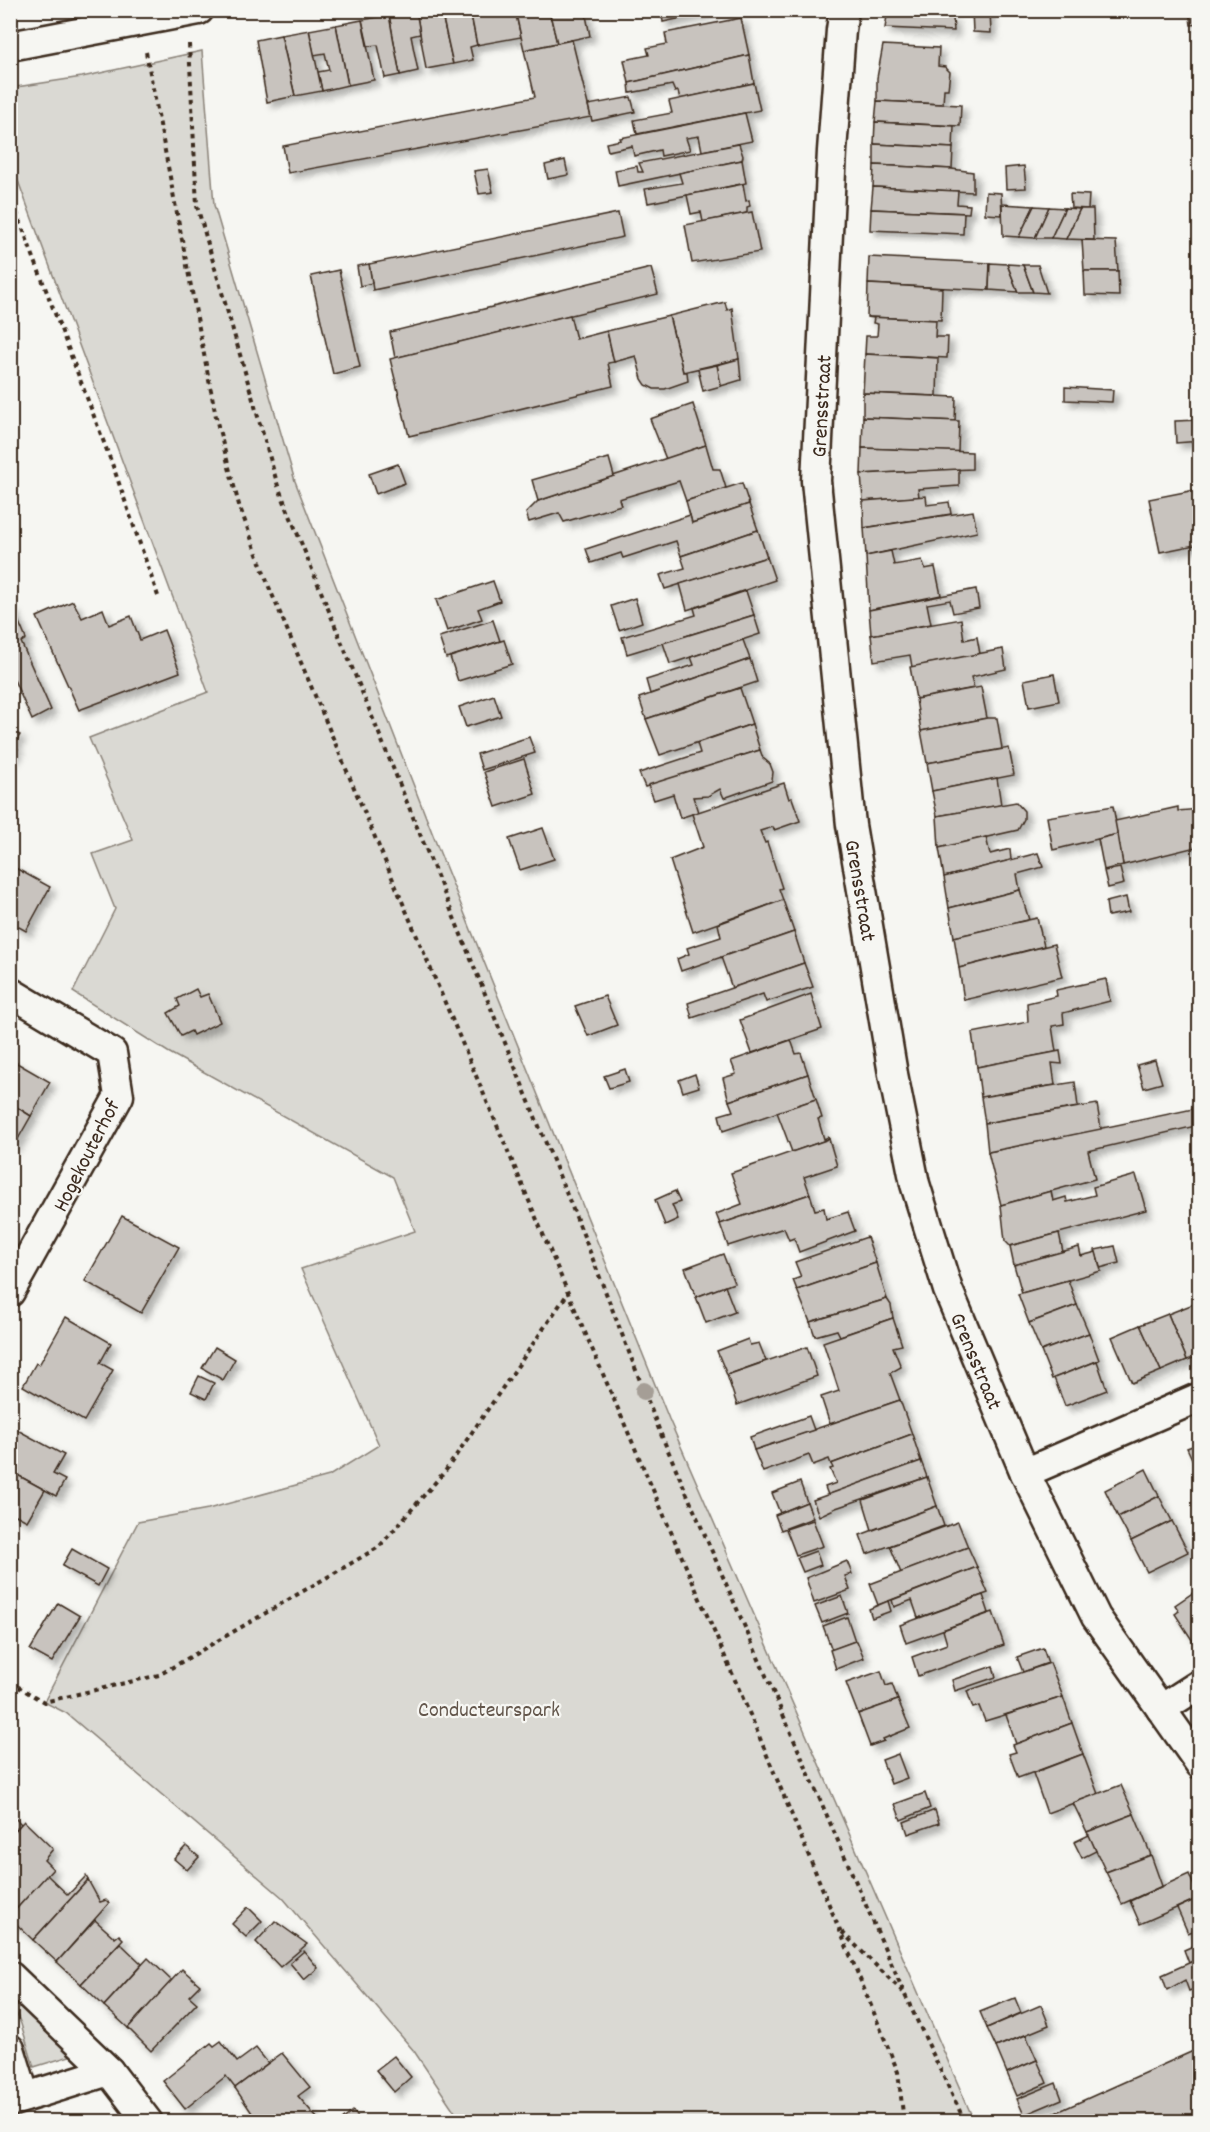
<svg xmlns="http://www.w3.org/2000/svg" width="1210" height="2132" font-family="Dekko,sans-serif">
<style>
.green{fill:#dad9d3;stroke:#8a8278;stroke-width:1.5}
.building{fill:#c8c3be;stroke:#3b2a1e;stroke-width:1.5;filter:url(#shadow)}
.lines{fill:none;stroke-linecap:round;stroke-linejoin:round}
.minor-casing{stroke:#3b2a1e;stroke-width:33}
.path{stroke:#3b2a1e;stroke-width:4;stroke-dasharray:4.5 4.5;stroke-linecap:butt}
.minor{stroke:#f6f6f2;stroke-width:28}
.tree{fill:#a59e96}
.labels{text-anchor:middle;stroke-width:4.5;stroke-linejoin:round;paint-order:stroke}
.street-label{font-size:22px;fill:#3b2a1e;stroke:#f6f6f2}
.park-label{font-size:22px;fill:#63564b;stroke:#f6f6f2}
</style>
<defs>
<filter id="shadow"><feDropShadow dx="5.5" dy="5.5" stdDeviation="3" flood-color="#0004"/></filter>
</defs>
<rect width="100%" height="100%" fill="#f6f6f2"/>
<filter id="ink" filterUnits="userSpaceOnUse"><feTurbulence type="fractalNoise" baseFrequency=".0167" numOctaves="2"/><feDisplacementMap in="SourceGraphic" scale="12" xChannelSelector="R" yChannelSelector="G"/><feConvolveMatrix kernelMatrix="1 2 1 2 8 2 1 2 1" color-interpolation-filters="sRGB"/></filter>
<g filter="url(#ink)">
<!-- green -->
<g class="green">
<polygon points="202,51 214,205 295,481 440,853 669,1419 974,2121 461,2121 414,2051 283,1898 66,1713 44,1702 138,1522 208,1509 329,1476 379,1445 301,1269 415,1231 393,1177 168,1052 73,992 115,909 93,854 133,840 89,738 208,692 11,162 10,88 82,77"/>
<polygon points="13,1998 22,2004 70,2056 34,2067 21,2024 11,2001"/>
</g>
<!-- building -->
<g class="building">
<polygon points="416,10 441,10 453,64 426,69"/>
<polygon points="416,10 420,34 411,36 418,71 400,75 389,15"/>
<polygon points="441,10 470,10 477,45 470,47 473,60 453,64"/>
<polygon points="470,10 515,10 521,37 477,45"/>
<polygon points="515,10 549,10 557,43 524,50"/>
<polygon points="549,10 585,10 590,36 557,43"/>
<polygon points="661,10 719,10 663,22"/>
<polygon points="888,10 943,10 942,17 953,18 954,31 885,28"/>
<polygon points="972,10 990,10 991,33 973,32"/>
<polygon points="1189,10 1200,10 1200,24 1191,25"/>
<polygon points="389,15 400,75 385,78 378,45 368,46 362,20"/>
<polygon points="741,18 749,55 629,83 624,60 649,55 647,48 667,44 665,33"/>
<polygon points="362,20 374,80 348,85 336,25"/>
<polygon points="336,25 348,85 322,91 318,72 329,70 325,53 314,55 309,30"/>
<polygon points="309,30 322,91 295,96 281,35"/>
<polygon points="281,35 295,96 267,102 256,40"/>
<polygon points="572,40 591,117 288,173 283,146 535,97 524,50"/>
<polygon points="883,45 939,48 938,66 945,67 950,72 948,89 944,89 943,104 877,101 877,78"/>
<polygon points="749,55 754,83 680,99 678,91 675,92 672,85 630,93 629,83"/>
<polygon points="754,83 760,110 637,134 634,120 672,113 669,101"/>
<polygon points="631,97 635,112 592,121 588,105"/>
<polygon points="877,101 961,105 960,126 875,122"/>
<polygon points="745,113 752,141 702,151 699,136 686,138 690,150 661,156 660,150 634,156 632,146 608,151 606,143 621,140 620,138"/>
<polygon points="875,122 954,126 953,148 874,144"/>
<polygon points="739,144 743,156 742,160 618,186 615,170 637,166 638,172 643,172 639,163"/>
<polygon points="874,144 953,148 952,169 874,165"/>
<polygon points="565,160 568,175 548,179 545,165"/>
<polygon points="742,160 746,183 648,203 645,189 682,183 679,173"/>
<polygon points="874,165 952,169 973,172 973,192 873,187"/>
<polygon points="1024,166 1026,188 1006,189 1005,168"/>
<polygon points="488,169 493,192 479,194 474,171"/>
<polygon points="743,184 746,201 749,200 750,206 747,207 747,213 703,222 701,212 691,214 687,195"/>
<polygon points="873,187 958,191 957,204 970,205 969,213 871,209"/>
<polygon points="986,192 1001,193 1002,215 985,214"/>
<polygon points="1070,194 1089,195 1088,209 1071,208"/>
<polygon points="1002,204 1034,206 1019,237 1003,236"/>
<polygon points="1034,206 1049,207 1035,238 1019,237"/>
<polygon points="1049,207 1065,208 1051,238 1035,238"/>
<polygon points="1065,208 1080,209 1066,239 1051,238"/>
<polygon points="871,209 964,213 963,234 870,230"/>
<polygon points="1080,209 1093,209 1094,240 1066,239"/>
<polygon points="752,212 760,252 692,263 685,225"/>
<polygon points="618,213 623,237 373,290 369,264"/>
<polygon points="1082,240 1116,241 1118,271 1084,271"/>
<polygon points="869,257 990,263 989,290 868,284"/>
<polygon points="990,263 1007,264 1018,292 989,290"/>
<polygon points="369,264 372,283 360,286 357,266"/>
<polygon points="1007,264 1023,265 1033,292 1018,292"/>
<polygon points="1023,265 1038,265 1047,293 1033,292"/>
<polygon points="651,268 658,294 395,358 390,332"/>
<polygon points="339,270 360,367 333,374 311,276"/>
<polygon points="1084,271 1118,271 1119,296 1085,295"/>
<polygon points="868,284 942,288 941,320 867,317"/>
<polygon points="725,302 727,310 732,308 739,359 683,372 669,316"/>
<polygon points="570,315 576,339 607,331 614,362 608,363 613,386 409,436 390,359"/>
<polygon points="669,316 683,372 687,372 688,381 665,389 654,389 646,385 642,379 636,356 614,362 607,331"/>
<polygon points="867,317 936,320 935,337 948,337 947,358 865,354 866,336 877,336 878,324 873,323 874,318"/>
<polygon points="865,354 938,358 937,396 863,393"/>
<polygon points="739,359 741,380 721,386 717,365"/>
<polygon points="717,365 721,386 703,391 698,369"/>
<polygon points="1065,387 1113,390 1112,402 1065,400"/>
<polygon points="863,393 956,397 955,421 863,417"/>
<polygon points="693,404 706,445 666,459 650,419"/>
<polygon points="863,417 959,421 958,452 862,448"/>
<polygon points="1200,420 1200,441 1176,443 1175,421"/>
<polygon points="706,445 713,469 720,469 726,488 686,501 679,481 619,499 621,505 564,522 559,513 529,522 526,513 538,501"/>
<polygon points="862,448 972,452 972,469 861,474"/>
<polygon points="609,458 614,476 538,501 532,480"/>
<polygon points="398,464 405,483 376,494 369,474"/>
<polygon points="959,469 959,486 918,489 919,497 863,501 861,474"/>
<polygon points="742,483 749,504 692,523 686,501"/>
<polygon points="1200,489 1200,544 1160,552 1149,499"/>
<polygon points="926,496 927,505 949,502 951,514 864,528 863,501"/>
<polygon points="749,504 758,530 681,556 676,541 623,558 621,553 591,563 586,549 690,515 692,523"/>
<polygon points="973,511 977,532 866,556 864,528"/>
<polygon points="758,530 767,557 665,589 660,575 685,568 681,556"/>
<polygon points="891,551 894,565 922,560 925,569 935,567 941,595 869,610 866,556"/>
<polygon points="767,557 775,580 687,610 680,584"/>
<polygon points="493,581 500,601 478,609 482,619 447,631 436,600"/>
<polygon points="976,589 979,608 953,613 950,600 927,604 931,624 871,635 869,610"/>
<polygon points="746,591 754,615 627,654 622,637 696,615 694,608"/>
<polygon points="635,598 642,622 619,630 611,606"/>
<polygon points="73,601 82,618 103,609 109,625 131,616 140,640 164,630 180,672 79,710 37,617"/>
<polygon points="13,608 26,639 21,642 51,710 32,720 10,671 10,609"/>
<polygon points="754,615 760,634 670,664 663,643"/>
<polygon points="961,619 964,640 977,637 980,654 912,667 910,655 874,661 871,635"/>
<polygon points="493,620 500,641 446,658 439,637"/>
<polygon points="504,640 512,664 458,681 450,657"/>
<polygon points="743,640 750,659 650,694 646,680 694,665 691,657"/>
<polygon points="1003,649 1006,669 971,677 974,688 916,699 910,667"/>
<polygon points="750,659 757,682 646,719 639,698"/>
<polygon points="1054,674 1059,701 1029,707 1024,680"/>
<polygon points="981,687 987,718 921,731 916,699"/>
<polygon points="740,688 752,724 660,755 646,719"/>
<polygon points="494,695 501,716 466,727 459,707"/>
<polygon points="987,718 997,718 1002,749 927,763 921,731"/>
<polygon points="752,724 760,750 645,787 639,773 700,753 697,743"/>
<polygon points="10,730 20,735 13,746 18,749 10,760"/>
<polygon points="529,737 535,753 482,770 477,754"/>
<polygon points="1009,748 1014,775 932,791 927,763"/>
<polygon points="760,750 763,758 770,764 773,772 772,781 724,798 720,789 708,796 693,797 698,812 680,818 673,794 654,800 648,785"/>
<polygon points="524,759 535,794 496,807 484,772"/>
<polygon points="997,778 1001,805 937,816 932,791"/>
<polygon points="784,783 789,799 792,798 800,821 774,830 773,827 760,831 765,843 767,842 782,888 779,889 783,900 693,932 670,860 703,847 692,814"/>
<polygon points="1016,802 1024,811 1024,819 1018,830 939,848 937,816"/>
<polygon points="1113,806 1118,834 1053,850 1047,817"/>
<polygon points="1178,807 1178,811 1200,809 1200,846 1123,865 1115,821"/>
<polygon points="543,828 554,859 520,870 509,839"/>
<polygon points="1118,834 1123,865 1104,870 1098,839"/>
<polygon points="986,837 990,854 1010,849 1011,860 944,877 939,848"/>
<polygon points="1038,853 1043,867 1017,874 1020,890 949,908 944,877"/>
<polygon points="10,865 50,887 26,931 10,922"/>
<polygon points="1120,868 1124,884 1108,888 1104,871"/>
<polygon points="1020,890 1029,920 954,937 949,908"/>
<polygon points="1126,897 1129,912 1108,916 1106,902"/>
<polygon points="783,900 794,932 681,971 677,959 689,954 687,948 721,937 718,924"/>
<polygon points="1037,918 1044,946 959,968 954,937"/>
<polygon points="794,932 804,963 732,988 721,957"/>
<polygon points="1054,944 1062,977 964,1000 959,968"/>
<polygon points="804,963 813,987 766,1002 763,994 692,1018 688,1003"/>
<polygon points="1106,979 1110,1001 1063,1013 1064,1024 1052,1026 1056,1052 977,1067 972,1033 1028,1022 1027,1003 1057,996 1056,990"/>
<polygon points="196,989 200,997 208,994 220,1022 193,1035 191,1031 181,1036 168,1013 180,1006 177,999"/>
<polygon points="811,994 822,1029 752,1053 740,1020"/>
<polygon points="605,996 617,1025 588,1036 575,1006"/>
<polygon points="791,1040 796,1054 801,1053 808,1074 729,1101 723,1078 736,1074 731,1061"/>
<polygon points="1060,1051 1062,1064 1052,1063 1055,1085 981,1097 977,1067"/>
<polygon points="10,1059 50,1082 31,1116 10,1103"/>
<polygon points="1155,1060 1162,1083 1144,1088 1137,1065"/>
<polygon points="625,1069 629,1082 609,1088 604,1076"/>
<polygon points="695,1074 699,1087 683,1092 679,1080"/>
<polygon points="808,1074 816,1099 723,1131 719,1115 733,1111 729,1101"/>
<polygon points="1075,1082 1078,1107 985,1123 981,1097"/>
<polygon points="816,1099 822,1118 818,1119 824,1139 828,1137 829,1139 792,1152 777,1112"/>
<polygon points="1200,1102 1200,1125 1088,1151 1095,1179 1001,1205 988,1152 1193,1109 1192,1104"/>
<polygon points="10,1103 31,1116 14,1146 10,1144"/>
<polygon points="1097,1104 1101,1129 988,1152 985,1123"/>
<polygon points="829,1139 837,1166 804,1177 810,1194 720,1224 716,1214 742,1204 731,1173"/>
<polygon points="1136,1175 1146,1210 1010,1246 1005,1241 1001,1205 1051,1191 1053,1201 1066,1197 1067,1202 1095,1195 1093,1187"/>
<polygon points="675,1191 680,1202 672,1205 678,1219 665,1225 655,1200"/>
<polygon points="810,1194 815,1210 824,1208 826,1219 848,1212 855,1231 799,1252 794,1238 789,1240 784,1228 728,1246 720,1224"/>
<polygon points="122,1216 179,1247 141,1313 85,1281"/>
<polygon points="1059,1233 1063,1252 1014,1265 1010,1246"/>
<polygon points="867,1237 876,1263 797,1290 793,1280 801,1277 795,1262"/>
<polygon points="1115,1246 1119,1263 1100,1268 1095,1250"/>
<polygon points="1079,1247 1081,1256 1096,1252 1101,1271 1022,1293 1014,1265"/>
<polygon points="723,1254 734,1283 696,1297 685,1268"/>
<polygon points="876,1263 887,1299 810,1322 797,1290"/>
<polygon points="1068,1280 1077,1305 1029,1323 1018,1294"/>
<polygon points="725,1286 735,1312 706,1323 696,1297"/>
<polygon points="887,1299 891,1305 893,1318 840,1336 837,1330 815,1336 810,1322"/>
<polygon points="1196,1303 1200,1311 1200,1356 1187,1360 1168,1314"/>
<polygon points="1077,1305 1089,1333 1041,1351 1029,1323"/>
<polygon points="1168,1314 1187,1360 1161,1371 1140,1325"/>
<polygon points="66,1317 111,1343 100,1363 113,1370 84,1421 23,1386 36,1363 39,1365"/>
<polygon points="893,1318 902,1345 893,1347 901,1367 890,1373 900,1400 830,1424 821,1397 839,1391 823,1342"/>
<polygon points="1140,1325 1161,1371 1132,1383 1112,1337"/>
<polygon points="1089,1333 1099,1360 1052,1379 1041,1351"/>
<polygon points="748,1339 750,1345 759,1343 766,1361 727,1375 717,1351"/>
<polygon points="215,1347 235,1359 223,1380 202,1368"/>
<polygon points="807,1347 817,1376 737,1405 727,1375"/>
<polygon points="1097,1361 1107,1390 1065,1406 1054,1378"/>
<polygon points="199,1376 214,1383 206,1399 191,1392"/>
<polygon points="900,1400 912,1434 831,1464 829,1459 813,1465 809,1455 763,1472 754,1450"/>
<polygon points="809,1416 814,1430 754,1450 750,1437"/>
<polygon points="10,1426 64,1455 53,1474 65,1480 56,1496 10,1471"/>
<polygon points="912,1434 921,1461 828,1495 825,1487 836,1483 830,1469 833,1468 831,1464"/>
<polygon points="1200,1443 1200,1476 1187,1448"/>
<polygon points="921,1461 927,1477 836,1508 819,1516 813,1500"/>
<polygon points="1146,1469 1159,1496 1118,1517 1105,1490"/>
<polygon points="10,1471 45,1490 27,1521 10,1512"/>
<polygon points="927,1477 937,1506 872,1530 863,1500"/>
<polygon points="800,1482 807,1502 780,1513 772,1493"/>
<polygon points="1159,1496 1172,1521 1131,1541 1118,1517"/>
<polygon points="807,1502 813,1518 781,1530 775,1515"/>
<polygon points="937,1506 944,1526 867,1554 860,1535"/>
<polygon points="813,1520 823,1546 796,1555 786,1529"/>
<polygon points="1172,1521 1188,1552 1147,1572 1131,1541"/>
<polygon points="958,1522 968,1547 901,1573 890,1546"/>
<polygon points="968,1547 977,1567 878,1605 870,1584"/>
<polygon points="72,1549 107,1569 98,1586 62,1566"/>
<polygon points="816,1551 821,1565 803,1572 797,1558"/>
<polygon points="847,1561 852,1574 845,1576 850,1590 814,1603 806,1578"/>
<polygon points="977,1567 988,1593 918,1618 912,1600 894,1607 892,1600"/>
<polygon points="1200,1588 1200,1648 1198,1649 1175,1614 1179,1611 1175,1605"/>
<polygon points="983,1595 989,1613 906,1643 900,1625"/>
<polygon points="842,1596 848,1613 822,1623 815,1606"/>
<polygon points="888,1601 891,1611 872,1618 869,1609"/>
<polygon points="58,1603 80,1616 52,1662 30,1650"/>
<polygon points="993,1612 1004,1645 918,1676 912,1657 947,1644 943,1630"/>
<polygon points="847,1617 855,1641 832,1650 823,1626"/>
<polygon points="855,1641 857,1641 864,1658 836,1669 830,1650"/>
<polygon points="1043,1648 1048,1663 1023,1672 1017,1657"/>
<polygon points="1050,1663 1063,1697 985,1721 979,1706 973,1708 967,1691"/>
<polygon points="993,1666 996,1677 955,1691 952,1680"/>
<polygon points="881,1671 886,1686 892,1684 898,1700 858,1714 846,1683"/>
<polygon points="1063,1697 1072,1723 1016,1744 1006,1715"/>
<polygon points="898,1700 910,1728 883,1739 884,1741 870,1746 858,1714"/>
<polygon points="1072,1723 1083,1754 1018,1778 1009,1754 1016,1752 1013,1745"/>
<polygon points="898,1754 907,1778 891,1784 882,1760"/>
<polygon points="1083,1754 1098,1794 1047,1813 1033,1773"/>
<polygon points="1121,1785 1134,1814 1087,1832 1073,1803"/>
<polygon points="925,1793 930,1808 901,1820 895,1804"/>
<polygon points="935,1810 939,1823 908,1834 904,1822"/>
<polygon points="10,1813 21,1824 10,1836"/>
<polygon points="1134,1814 1151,1855 1106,1872 1087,1832"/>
<polygon points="24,1821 53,1849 44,1860 53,1869 10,1916 10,1836"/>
<polygon points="1089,1835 1096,1851 1082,1858 1074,1842"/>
<polygon points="186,1846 199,1857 187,1870 174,1859"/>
<polygon points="1151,1855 1162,1886 1122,1904 1106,1872"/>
<polygon points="1189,1874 1199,1898 1140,1924 1130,1901"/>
<polygon points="47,1875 68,1895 86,1876 88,1880 33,1940 10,1918 10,1916"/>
<polygon points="88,1880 100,1902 106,1900 109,1903 57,1962 33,1940"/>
<polygon points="1199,1898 1200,1928 1188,1933 1177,1908"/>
<polygon points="248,1907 262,1921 246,1937 232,1924"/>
<polygon points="95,1920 115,1938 119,1935 123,1939 81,1984 57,1962"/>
<polygon points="275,1921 307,1944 280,1967 256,1942"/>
<polygon points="120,1943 142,1964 104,2006 81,1984"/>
<polygon points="1200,1943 1200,1958 1189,1963 1184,1950"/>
<polygon points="304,1951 318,1968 304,1980 290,1963"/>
<polygon points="148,1958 172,1981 128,2028 104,2006"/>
<polygon points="1200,1958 1200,1987 1189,1991 1185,1980 1167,1990 1162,1975"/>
<polygon points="182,1969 200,1985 189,1996 197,2003 151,2051 128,2028"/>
<polygon points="1015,1998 1021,2013 987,2028 980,2012"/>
<polygon points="1041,2005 1049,2025 996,2047 987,2028"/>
<polygon points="1026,2035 1037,2060 1007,2073 996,2047"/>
<polygon points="221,2041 237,2062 256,2048 268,2063 235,2088 226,2076 185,2109 163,2081 211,2043 214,2046"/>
<polygon points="1200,2048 1200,2122 1035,2122"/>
<polygon points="282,2053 310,2087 298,2096 317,2118 312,2122 258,2122 235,2088"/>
<polygon points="394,2056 411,2077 394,2092 376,2070"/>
<polygon points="1037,2060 1047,2083 1017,2096 1007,2073"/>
<polygon points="1056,2083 1062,2099 1024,2115 1017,2099"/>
<polygon points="353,2111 362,2122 340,2122"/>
</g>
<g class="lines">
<!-- minor casing -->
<g class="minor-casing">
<g id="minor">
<path id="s1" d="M 844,10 L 841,30 L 832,151 L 816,481 L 851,825 L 893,1074 L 915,1184 L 948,1290 L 1025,1473 L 1096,1617 L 1200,1764"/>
<polyline points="10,46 199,10"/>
<polyline points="10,992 112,1053 119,1096 10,1292"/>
<polyline points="1025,1473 1200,1397"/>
<polyline points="1161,1709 1200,1684"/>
<polyline points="10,1976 109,2071 148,2122"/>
<polyline points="10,2049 25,2097"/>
<polyline points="10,2102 109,2071"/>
</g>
</g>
<!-- path -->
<g class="path">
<polyline points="189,44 197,206 278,486 583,1234 660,1432 905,1995 965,2122"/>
<polyline points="146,52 217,422 239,505 269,587 568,1293 754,1724 872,2008 898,2072 904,2122"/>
<polyline points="10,195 114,469 158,596"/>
<polyline points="10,1682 44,1702 159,1675 379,1547 446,1470 568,1293"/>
<polyline points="842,1932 903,1992"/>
</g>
<!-- minor -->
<use href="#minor" class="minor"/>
</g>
<!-- trees -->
<circle class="tree" cx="644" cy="1391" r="9"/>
</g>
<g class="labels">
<!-- street labels -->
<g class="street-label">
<text transform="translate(820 406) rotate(-87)" y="8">Grensstraat</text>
<text dy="8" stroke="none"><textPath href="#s1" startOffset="884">Grensstraat</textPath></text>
<text transform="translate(85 1155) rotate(-63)" y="8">Hogekouterhof</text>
<text dy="8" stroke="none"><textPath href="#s1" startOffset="1370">Grensstraat</textPath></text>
</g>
<!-- park labels -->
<g class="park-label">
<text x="489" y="1716">Conducteurspark</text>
</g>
</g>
<!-- margin -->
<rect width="1210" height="2132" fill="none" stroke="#f6f6f2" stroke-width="36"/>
<rect x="18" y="18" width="1174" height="2096" fill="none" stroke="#3b2a1e" stroke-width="2" filter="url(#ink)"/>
</svg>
